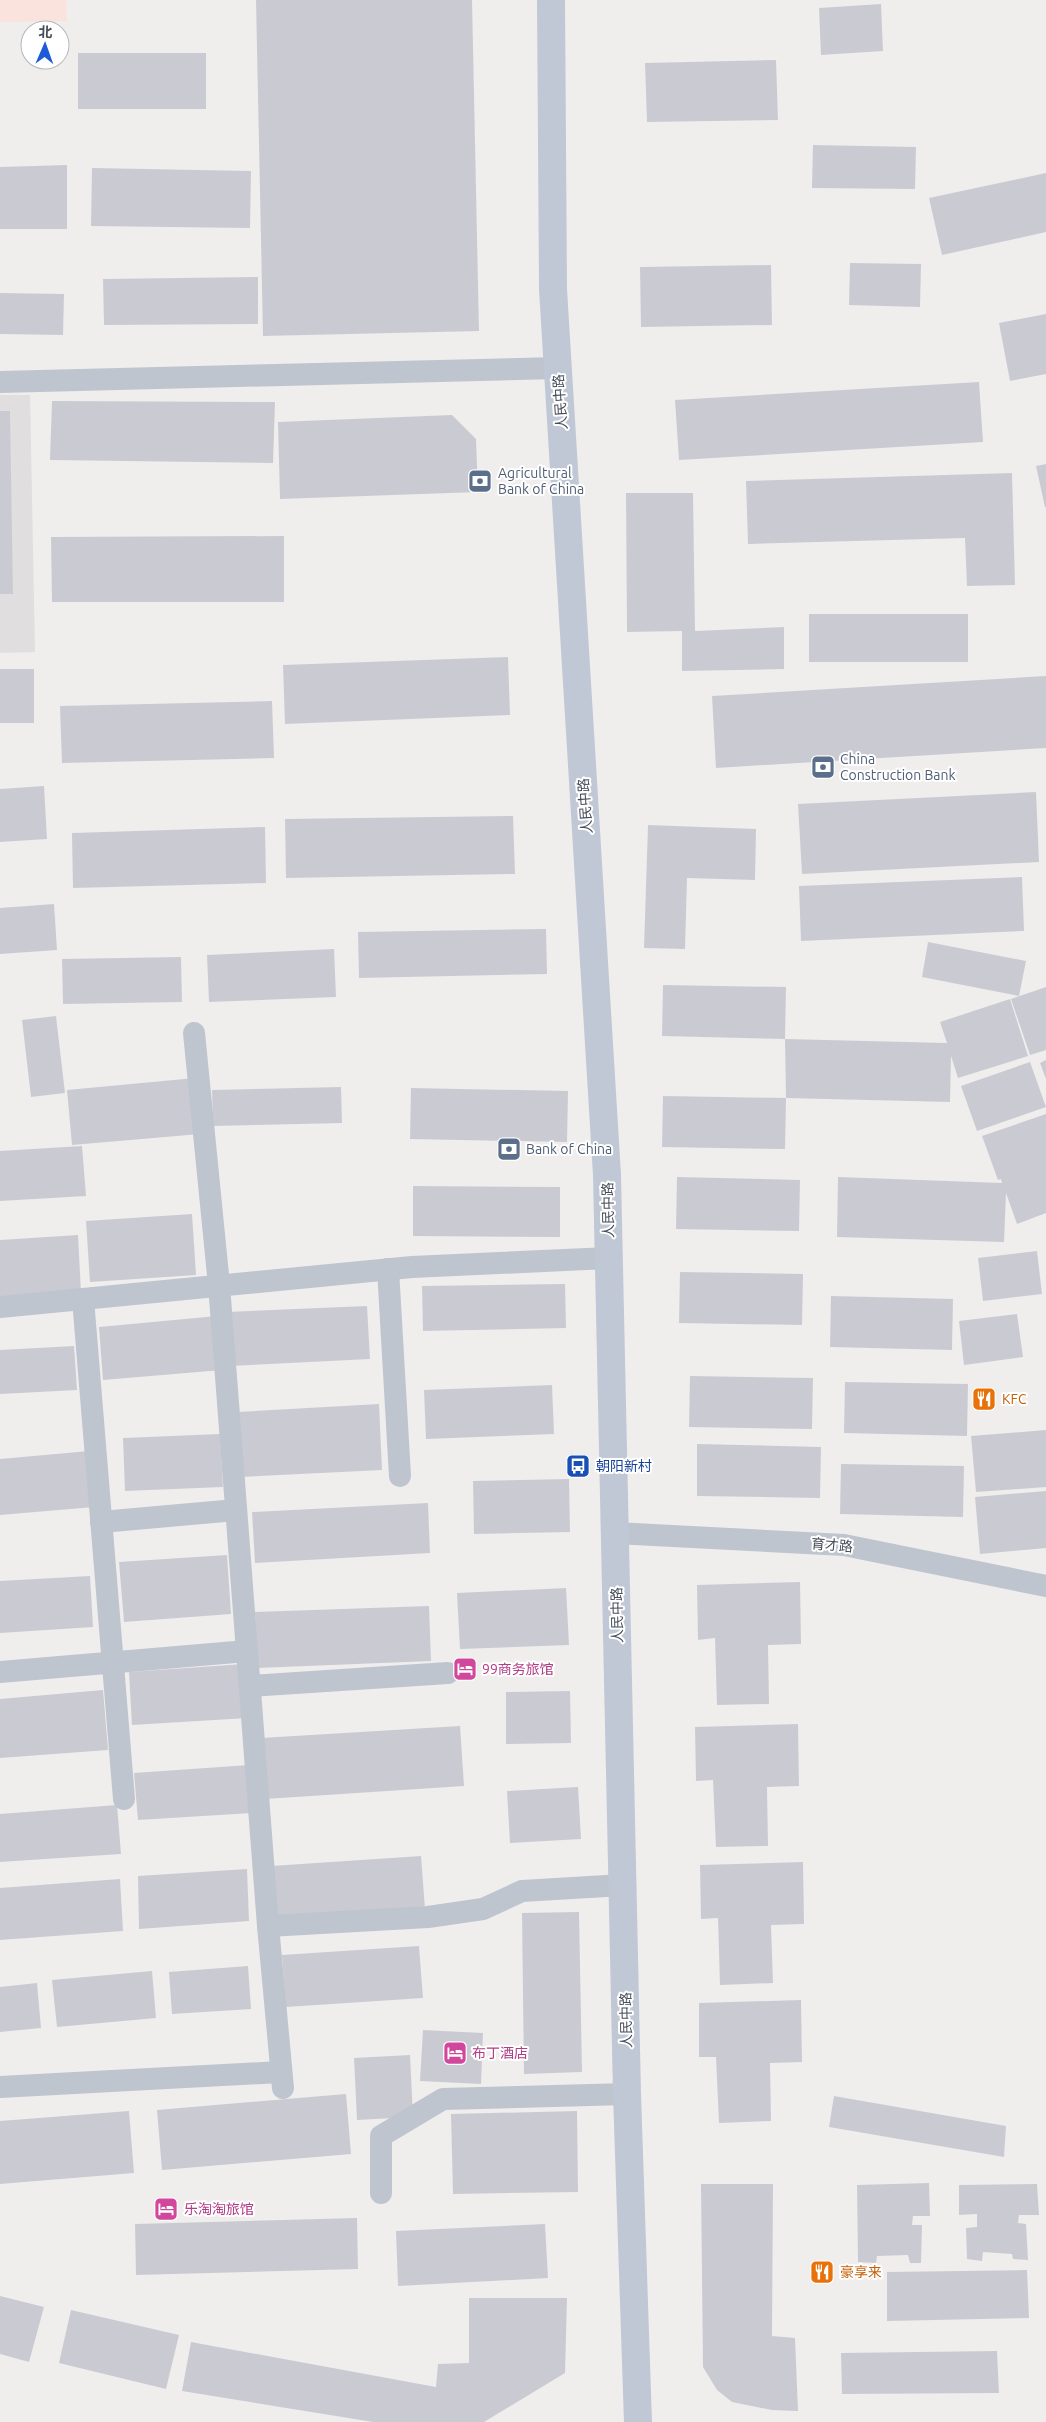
<svg xmlns="http://www.w3.org/2000/svg" width="1046" height="2422" font-family="Ubuntu,'Noto Sans SC',sans-serif">
<style>
.education{fill:#e0dede}
.medical{fill:#fae2dd}
.building{fill:#cacbd2}
.lines{fill:none;stroke-linecap:round;stroke-linejoin:round}
.street{stroke:#bec5cf;stroke-width:22}
.secondary{stroke:#c0c8d6;stroke-width:28}
.labels{text-anchor:middle;stroke-width:4;stroke-linejoin:round;paint-order:stroke}
.street-label{font-size:14px;fill:#464e59;stroke:#fff}
.service-label{font-size:14px;fill:#4e5e75;stroke:#fff;text-anchor:start}
.food-label{font-size:14px;fill:#c56008;stroke:#fff;text-anchor:start}
.transit-label{font-size:14px;fill:#164399;stroke:#fff;text-anchor:start}
.hotel-label{font-size:14px;fill:#b23c85;stroke:#fff;text-anchor:start}
</style>
<rect width="100%" height="100%" fill="#f0eded"/>
<!-- education -->
<polygon class="education" points="0,395 30,395 35,652 0,653"/>
<!-- medical -->
<polygon class="medical" points="0,0 66,0 67,21 0,22"/>
<!-- building -->
<g class="building">
<polygon points="256,0 472,0 479,331 263,336"/>
<polygon points="881,4 883,51 821,55 819,8"/>
<rect x="78" y="53" width="128" height="56"/>
<polygon points="776,60 778,120 647,122 645,63"/>
<polygon points="813,145 916,147 915,189 812,188"/>
<polygon points="67,165 67,229 0,229 0,167"/>
<polygon points="92,168 251,171 250,228 91,226"/>
<polygon points="1046,173 1046,232 942,255 929,198"/>
<polygon points="850,263 921,264 920,307 849,305"/>
<polygon points="771,265 772,325 641,327 640,267"/>
<polygon points="258,277 258,324 104,325 103,279"/>
<polygon points="0,293 64,294 63,335 0,334"/>
<polygon points="1046,314 1046,374 1010,381 999,323"/>
<polygon points="979,382 983,442 679,460 675,400"/>
<polygon points="52,401 275,402 273,463 50,460"/>
<polygon points="0,411 10,411 13,594 0,594"/>
<polygon points="452,415 476,439 478,492 280,499 278,422"/>
<polygon points="1046,464 1046,507 1045,507 1036,466"/>
<polygon points="1012,473 1015,585 967,586 965,538 748,544 746,481"/>
<polygon points="626,493 693,493 695,631 784,627 784,669 682,671 682,631 627,632"/>
<polygon points="284,536 284,602 52,602 51,537"/>
<rect x="809" y="614" width="159" height="48"/>
<polygon points="508,657 510,715 285,724 283,665"/>
<rect x="0" y="669" width="34" height="54"/>
<polygon points="1046,676 1046,748 716,768 712,696"/>
<polygon points="272,701 274,758 62,763 60,706"/>
<polygon points="44,786 47,839 0,842 0,789"/>
<polygon points="1036,792 1039,862 802,874 798,804"/>
<polygon points="513,816 515,874 286,878 285,819"/>
<polygon points="648,825 756,829 755,880 687,878 685,949 644,948"/>
<polygon points="265,827 266,883 73,888 72,833"/>
<polygon points="1022,877 1024,931 801,941 799,886"/>
<polygon points="54,904 57,950 0,954 0,908"/>
<polygon points="546,929 547,974 359,978 358,932"/>
<polygon points="928,942 1026,961 1019,996 922,977"/>
<polygon points="334,949 336,997 209,1002 207,955"/>
<polygon points="181,957 182,1002 63,1004 62,959"/>
<polygon points="663,985 786,987 785,1039 662,1036"/>
<polygon points="1046,987 1046,1050 1030,1055 1011,999"/>
<polygon points="1010,999 1028,1056 958,1078 951,1056 950,1102 786,1098 785,1039 947,1043 940,1022"/>
<polygon points="56,1016 65,1093 31,1097 22,1020"/>
<polygon points="1046,1060 1046,1079 1040,1063"/>
<polygon points="1030,1062 1046,1107 977,1131 961,1086"/>
<polygon points="195,1078 200,1134 72,1145 67,1090"/>
<polygon points="341,1087 342,1123 213,1126 212,1090"/>
<polygon points="411,1088 568,1091 567,1142 410,1139"/>
<polygon points="663,1096 786,1098 785,1149 662,1147"/>
<polygon points="1046,1114 1046,1213 1017,1224 1006,1193 1004,1242 837,1237 838,1177 1002,1183 1001,1179 998,1180 982,1136"/>
<polygon points="82,1146 86,1196 0,1201 0,1151"/>
<polygon points="677,1177 800,1180 799,1231 676,1229"/>
<polygon points="413,1186 560,1187 560,1237 413,1236"/>
<polygon points="192,1214 196,1275 90,1282 86,1221"/>
<polygon points="78,1235 81,1293 0,1297 0,1240"/>
<polygon points="1037,1251 1042,1294 983,1301 978,1258"/>
<polygon points="680,1272 803,1274 802,1325 679,1323"/>
<polygon points="565,1284 566,1328 423,1331 422,1286"/>
<polygon points="831,1296 953,1299 952,1350 830,1347"/>
<polygon points="367,1306 370,1359 229,1366 226,1312"/>
<polygon points="1017,1314 1023,1357 964,1365 959,1321"/>
<polygon points="217,1316 222,1370 103,1380 99,1327"/>
<polygon points="74,1346 77,1390 0,1394 0,1350"/>
<polygon points="690,1376 813,1378 812,1429 689,1427"/>
<polygon points="845,1382 968,1384 967,1436 844,1433"/>
<polygon points="552,1385 554,1434 426,1439 424,1390"/>
<polygon points="379,1404 382,1470 241,1477 238,1412"/>
<polygon points="1046,1430 1046,1487 976,1492 971,1436"/>
<polygon points="220,1434 223,1487 125,1491 123,1438"/>
<polygon points="697,1444 821,1447 820,1498 697,1496"/>
<polygon points="89,1451 94,1507 0,1515 0,1459"/>
<polygon points="841,1464 964,1466 963,1517 840,1514"/>
<polygon points="569,1479 570,1532 474,1534 473,1481"/>
<polygon points="1046,1491 1046,1548 980,1554 975,1497"/>
<polygon points="428,1503 430,1553 255,1563 252,1512"/>
<polygon points="227,1555 231,1614 124,1622 119,1562"/>
<polygon points="90,1576 93,1627 0,1633 0,1581"/>
<polygon points="800,1582 801,1644 768,1645 769,1704 717,1705 715,1638 698,1640 697,1585"/>
<polygon points="566,1588 569,1645 460,1649 457,1593"/>
<polygon points="429,1606 431,1661 257,1668 255,1612"/>
<polygon points="244,1664 248,1718 132,1725 129,1672"/>
<polygon points="103,1690 108,1750 0,1758 0,1699"/>
<polygon points="570,1691 571,1743 506,1744 506,1692"/>
<polygon points="798,1724 799,1786 767,1787 768,1846 716,1847 713,1780 696,1781 695,1727"/>
<polygon points="460,1726 464,1786 265,1799 261,1738"/>
<polygon points="249,1765 252,1813 138,1820 134,1773"/>
<polygon points="578,1787 581,1839 510,1843 507,1791"/>
<polygon points="117,1805 121,1854 0,1862 0,1814"/>
<polygon points="421,1856 425,1909 273,1916 271,1866"/>
<polygon points="803,1862 804,1924 771,1925 773,1983 720,1985 718,1918 701,1919 700,1865"/>
<polygon points="247,1869 249,1921 139,1929 138,1876"/>
<polygon points="120,1879 123,1931 0,1940 0,1888"/>
<polygon points="579,1912 582,2072 524,2074 522,1913"/>
<polygon points="419,1946 423,1998 286,2007 282,1955"/>
<polygon points="248,1966 251,2009 172,2014 169,1972"/>
<polygon points="152,1971 156,2018 57,2027 52,1980"/>
<polygon points="37,1983 41,2028 0,2032 0,1987"/>
<polygon points="801,2000 802,2062 770,2063 771,2121 719,2123 716,2057 699,2057 699,2003"/>
<polygon points="423,2030 483,2033 481,2084 420,2081"/>
<polygon points="410,2055 413,2117 357,2120 354,2058"/>
<polygon points="346,2094 351,2154 162,2170 157,2110"/>
<polygon points="834,2096 1006,2126 1004,2157 829,2127"/>
<polygon points="129,2111 134,2173 0,2184 0,2121"/>
<polygon points="577,2111 578,2192 453,2194 451,2114"/>
<polygon points="929,2183 930,2216 913,2216 912,2225 922,2225 921,2263 910,2263 908,2255 877,2256 876,2263 858,2262 857,2185"/>
<polygon points="701,2184 773,2184 772,2336 795,2338 798,2411 772,2410 732,2402 717,2390 703,2367"/>
<polygon points="1037,2184 1039,2215 1019,2215 1018,2223 1026,2224 1028,2260 1013,2259 1012,2254 983,2252 982,2261 967,2259 966,2228 977,2227 977,2214 959,2215 959,2185"/>
<polygon points="357,2218 358,2269 136,2275 135,2224"/>
<polygon points="545,2224 548,2278 398,2286 396,2231"/>
<polygon points="1027,2270 1029,2318 887,2321 887,2272"/>
<polygon points="0,2296 44,2307 29,2362 0,2354"/>
<polygon points="469,2298 567,2298 565,2373 484,2422 373,2422 182,2391 191,2342 436,2387 438,2364 469,2363"/>
<polygon points="71,2310 179,2335 166,2389 59,2363"/>
<polygon points="997,2351 999,2393 842,2394 841,2353"/>
</g>
<g class="lines">
<!-- street -->
<g class="street">
<polyline points="0,382 558,368"/>
<polyline points="194,1033 219,1285 268,1926 283,2088"/>
<polyline points="388,1269 400,1476"/>
<polyline points="83,1299 124,1799"/>
<polyline points="0,1307 412,1267 609,1258"/>
<polyline points="101,1522 236,1510"/>
<polyline points="615,1533 844,1545 1046,1586"/>
<polyline points="0,1672 247,1651"/>
<polyline points="250,1686 448,1673"/>
<polyline points="268,1926 428,1917 483,1909 522,1891 623,1885"/>
<polyline points="0,2087 281,2072"/>
<polyline points="381,2193 381,2136 443,2099 627,2094"/>
</g>
<!-- secondary -->
<polyline class="secondary" points="551,0 553,289 607,1175 627,2094 638,2422"/>
</g>
<!-- icons -->
<defs>
<g id="bank-square" transform="scale(1.25)"><rect x="-9" y="-9" width="18" height="18" rx="4" fill="#5c6f8a" stroke="#fff"/><path d="M-6-4H6V4H-6ZM0-2.3a2.3 2.3 0 1 0 0 4.6a2.3 2.3 0 1 0 0-4.6Z" fill="#fff"/></g>
<g id="restaurant-square" transform="scale(1.25)"><rect x="-9" y="-9" width="18" height="18" rx="4" fill="#e8710a" stroke="#fff"/><path d="M-5-6h1v4h1v-4h1v4h1v-4h1v5L-1.5 .5V6h-2V.5L-5-1ZM5-6V6H3V1.5H1.5Q1.5-4 5-6Z" fill="#fff"/></g>
<g id="bus-square" transform="scale(1.25)"><rect x="-9" y="-9" width="18" height="18" rx="4" fill="#1a4fb4" stroke="#fff"/><path d="M-5-6H5V4H4V6H2V4H-2V6H-4V4H-5ZM-3.5-4V0h7V-4ZM-3.5 1.2v1.5H-2V1.2ZM2 1.2v1.5H3.5V1.2Z" fill="#fff"/></g>
<g id="hotel-square" transform="scale(1.25)"><rect x="-9" y="-9" width="18" height="18" rx="4" fill="#d1479c" stroke="#fff"/><path d="M-6-4.5h1.5V1H6V5H4.5V3h-9V5H-6ZM-4 0a1.8 1.8 0 1 1 3.6 0ZM.5 0V-2.5h3Q6-2.5 6 0Z" fill="#fff"/></g>
</defs>
<g fill-rule="evenodd">
<use href="#bank-square" x="480" y="481"/>
<use href="#bank-square" x="823" y="767"/>
<use href="#bank-square" x="509" y="1149"/>
<use href="#restaurant-square" x="984" y="1399"/>
<use href="#bus-square" x="578" y="1466"/>
<use href="#hotel-square" x="465" y="1669"/>
<use href="#hotel-square" x="455" y="2053"/>
<use href="#hotel-square" x="166" y="2209"/>
<use href="#restaurant-square" x="822" y="2272"/>
</g>
<g class="labels">
<!-- street labels -->
<g class="street-label">
<text transform="translate(560 402) rotate(-94)" y="5">人民中路</text>
<text transform="translate(585 806) rotate(-94)" y="5">人民中路</text>
<text transform="translate(608 1210) rotate(-91)" y="5">人民中路</text>
<text transform="translate(832 1545) rotate(5)" y="5">育才路</text>
<text transform="translate(617 1615) rotate(-91)" y="5">人民中路</text>
<text transform="translate(626 2020) rotate(-91)" y="5">人民中路</text>
</g>
<!-- service labels -->
<g class="service-label">
<text x="498" y="478">Agricultural<tspan x="498" dy="16">Bank of China</tspan></text>
<text x="840" y="764">China<tspan x="840" dy="16">Construction Bank</tspan></text>
<text x="526" y="1154">Bank of China</text>
</g>
<!-- food labels -->
<g class="food-label">
<text x="1002" y="1404">KFC</text>
<text x="840" y="2277">豪享来</text>
</g>
<!-- transit labels -->
<g class="transit-label">
<text x="596" y="1471">朝阳新村</text>
</g>
<!-- hotel labels -->
<g class="hotel-label">
<text x="482" y="1674">99商务旅馆</text>
<text x="472" y="2058">布丁酒店</text>
<text x="184" y="2214">乐淘淘旅馆</text>
</g>
</g>
<!-- north arrow -->
<g transform="translate(45 45) rotate(2)"><circle r="24" fill="#ffffff" stroke="#b5b8bd"/>
<path d="M0-4L9 19L0 12L-9 19Z" fill="#1e5bd8"/>
<text y="-8" font-size="14" font-weight="bold" text-anchor="middle" fill="#464e59">北</text>
</g>
</svg>
